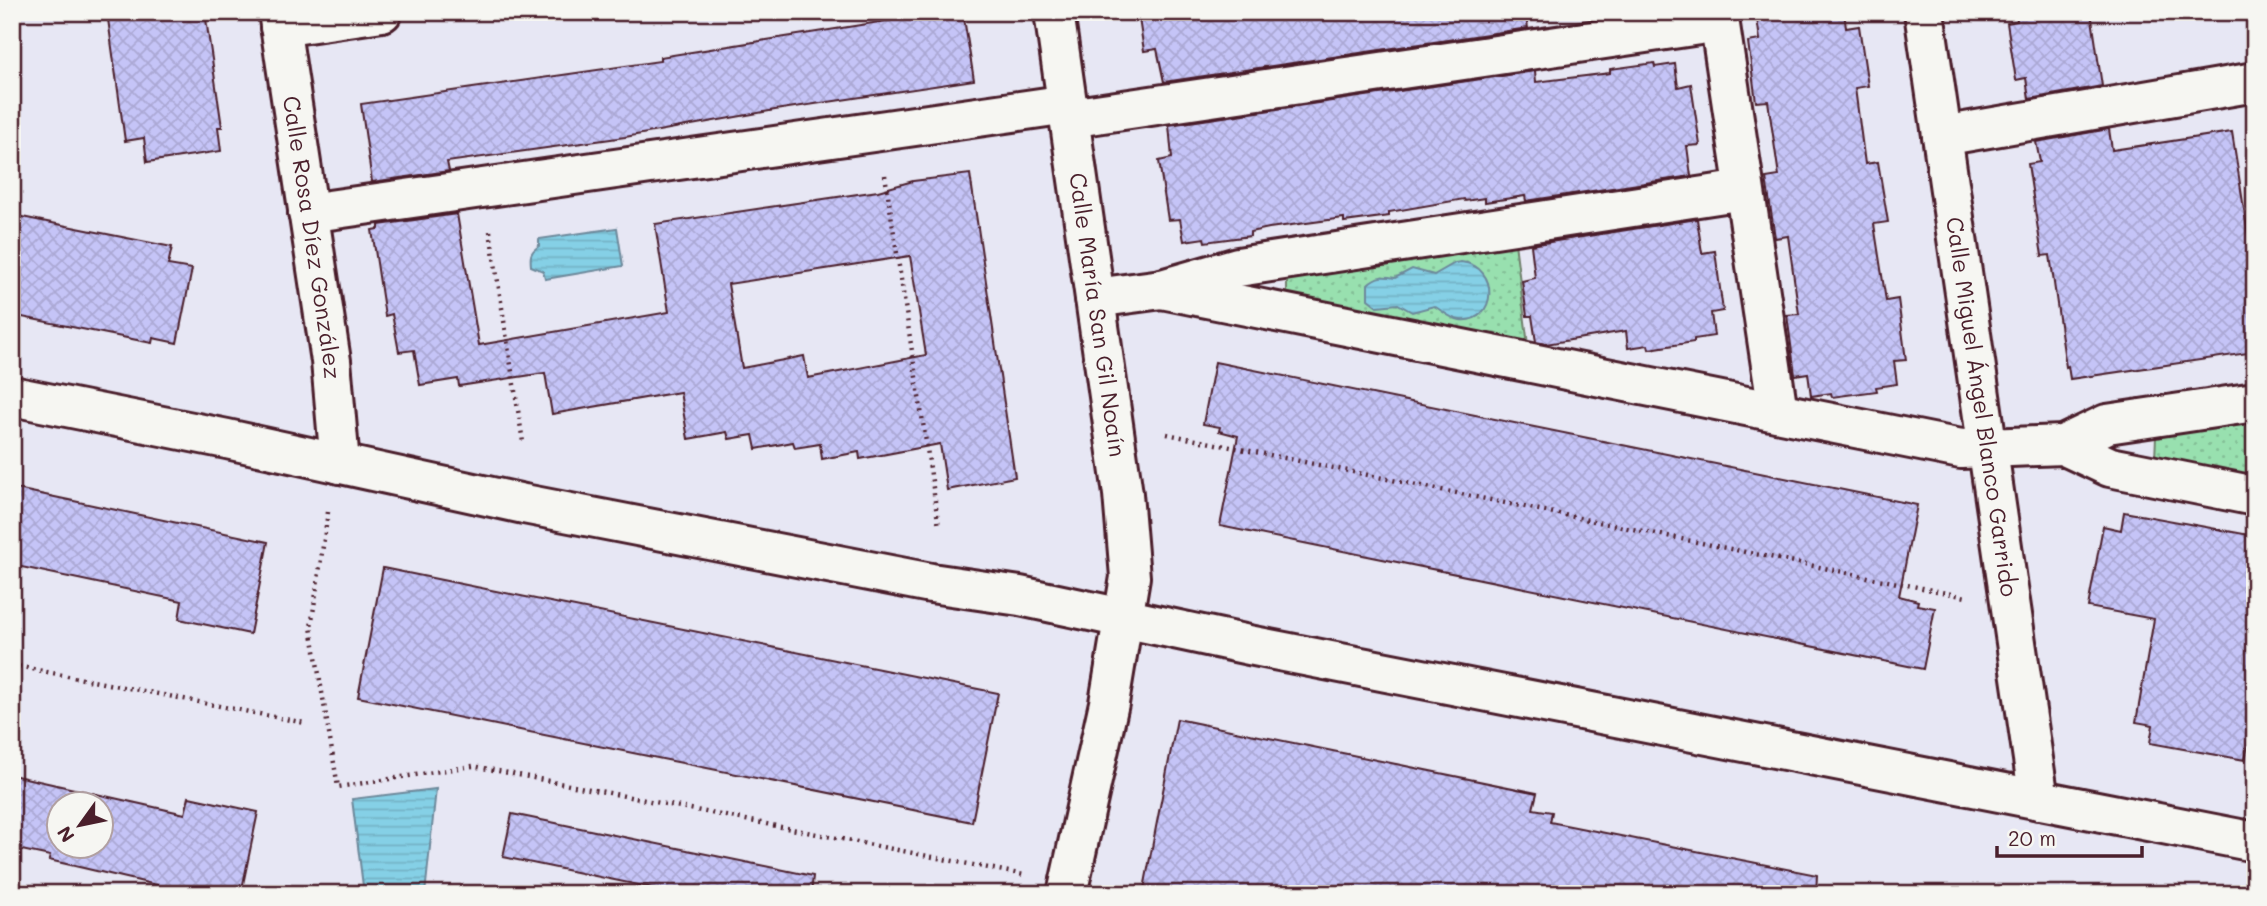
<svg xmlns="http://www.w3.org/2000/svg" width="2267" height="906" font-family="Mali,sans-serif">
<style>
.park{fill:url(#park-dots);stroke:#71806d;stroke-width:2}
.water{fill:url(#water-rules);stroke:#6d899b;stroke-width:2}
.building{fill:url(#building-cross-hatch);stroke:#4a1f2b;stroke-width:2;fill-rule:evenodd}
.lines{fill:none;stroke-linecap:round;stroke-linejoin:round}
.minor-casing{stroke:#4a1f2b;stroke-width:44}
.path{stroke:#4a1f2b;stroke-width:4.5;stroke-dasharray:2 5;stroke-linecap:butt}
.minor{stroke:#f6f6f2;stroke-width:38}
.labels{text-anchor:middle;stroke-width:6;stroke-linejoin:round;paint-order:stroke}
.street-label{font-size:23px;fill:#4a1f2b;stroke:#f6f6f2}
</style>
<defs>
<pattern id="park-dots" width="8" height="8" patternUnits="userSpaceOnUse" patternTransform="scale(1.75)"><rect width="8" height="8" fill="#98e0af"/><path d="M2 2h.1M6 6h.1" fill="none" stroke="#84c097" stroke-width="1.8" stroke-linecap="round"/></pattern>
<pattern id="water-rules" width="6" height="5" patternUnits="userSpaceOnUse" patternTransform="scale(1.75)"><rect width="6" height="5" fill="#85d0e6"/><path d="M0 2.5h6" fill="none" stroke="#74b2c5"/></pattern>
<pattern id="building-cross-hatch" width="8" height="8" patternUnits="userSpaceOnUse" patternTransform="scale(1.75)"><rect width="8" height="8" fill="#c5c4f7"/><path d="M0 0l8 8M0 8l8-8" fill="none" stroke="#aba8d4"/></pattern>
</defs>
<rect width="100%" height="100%" fill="#e7e7f4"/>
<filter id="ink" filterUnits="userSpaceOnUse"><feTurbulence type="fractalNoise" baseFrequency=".0143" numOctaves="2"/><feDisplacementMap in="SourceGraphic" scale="14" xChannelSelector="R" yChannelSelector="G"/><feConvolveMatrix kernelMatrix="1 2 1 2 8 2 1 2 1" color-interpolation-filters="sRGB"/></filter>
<g filter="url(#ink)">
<!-- park -->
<g class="park">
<polygon points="1515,243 1528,345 1287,296 1287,276"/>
<polygon points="2255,421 2255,480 2155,460 2156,436"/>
</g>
<!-- water -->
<g class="water">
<path d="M 617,228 L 623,266 L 545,279 L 543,271 L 531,266 C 530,256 530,252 539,246 L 539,239 Z"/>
<path d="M 1461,262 C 1501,266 1497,324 1460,320 C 1450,319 1443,311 1434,306 L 1412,312 L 1398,304 L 1377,306 L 1368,299 L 1368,284 C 1377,275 1385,276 1395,278 L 1412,269 L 1434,275 L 1455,263 Z"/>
<polygon points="436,789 425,894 364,894 352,799"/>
</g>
<!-- building -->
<g class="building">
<polygon points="107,12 205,12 222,127 218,127 221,151 147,162 144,138 125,141"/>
<polygon points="942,12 963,12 974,80 775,110 625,137 447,162 449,171 372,182 361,104 660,61 660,57"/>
<polygon points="1138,12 1525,12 1528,28 1164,82 1157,49 1144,51"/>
<polygon points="1791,12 1844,12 1846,28 1859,26 1868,86 1855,88 1865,164 1878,162 1888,222 1874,224 1886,301 1898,299 1906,360 1894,361 1897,384 1876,387 1877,391 1832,397 1831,393 1811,396 1808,373 1795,375 1787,315 1799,314 1788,236 1775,238 1766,178 1779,176 1768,101 1756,102 1748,42 1760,40 1757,18"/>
<polygon points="2016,12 2091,12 2102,86 2029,99 2026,78 2016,80 2007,23 2017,21"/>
<polygon points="1654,63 1655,67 1675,64 1678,87 1691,84 1700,145 1687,146 1691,176 1526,201 1525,196 1485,202 1485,198 1465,201 1464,199 1389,212 1389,216 1344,222 1344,218 1269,228 1250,232 1250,236 1205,242 1204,238 1184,241 1180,219 1168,220 1159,161 1172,158 1169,125 1535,71 1536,82 1610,73 1610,69"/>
<polygon points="2109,129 2112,150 2232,132 2255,280 2255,352 2070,379 2068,366 2066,367 2050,255 2042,256 2028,164 2040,162 2036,142"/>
<path d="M 970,174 L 1015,477 L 947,490 L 940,444 L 860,459 L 859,452 L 822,459 L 820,444 L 795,448 L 793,442 L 756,449 L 753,435 L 729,439 L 727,432 L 688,439 L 680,392 L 552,414 L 545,373 L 459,386 L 458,379 L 420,385 L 414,350 L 399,352 L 392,314 L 385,316 L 372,230 L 379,229 L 379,225 L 457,214 L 479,345 L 669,312 L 655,224 L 878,191 L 913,181 ZM 910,256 L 926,355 L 808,378 L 804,356 L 742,368 L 728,284 Z"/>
<polygon points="12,215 172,247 168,265 192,269 177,343 153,338 152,343 12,315"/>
<polygon points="1697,219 1702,253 1715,251 1723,311 1711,313 1714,336 1694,339 1694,342 1649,349 1648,345 1628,348 1626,331 1546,344 1536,342 1532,316 1527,316 1522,281 1535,278 1531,245"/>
<polygon points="1215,362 1917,505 1899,596 1918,601 1917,605 1935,608 1923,669 1220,526 1238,436 1219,431 1220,427 1203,424"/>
<polygon points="12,488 268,542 250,634 179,619 182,601 12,565"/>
<polygon points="2124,512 2255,536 2255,709 2245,760 2150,743 2153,725 2136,722 2154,619 2088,607 2103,526 2121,530"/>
<polygon points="383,568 998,693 972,822 358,697"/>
<polygon points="1177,719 1537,793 1533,809 1552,812 1550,822 1817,875 1816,894 1143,894"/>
<path d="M 12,775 L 185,814 L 189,797 L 258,812 L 241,894 L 195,894 L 49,860 L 50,856 L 12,848 ZM 60,804 L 102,804 L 102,846 L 60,846 Z"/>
<polygon points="512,814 813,876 811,894 682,894 503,857"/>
</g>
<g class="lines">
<!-- minor casing -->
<g class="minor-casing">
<g id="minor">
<path id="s1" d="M 278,12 L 331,361 L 340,464"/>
<path id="s2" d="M 1054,12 L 1123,494 L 1130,577 L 1109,703 L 1067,894"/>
<polyline points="1718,12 1778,412"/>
<path id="s3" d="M 1924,12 L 2039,800"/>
<polyline points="280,27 382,12"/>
<polyline points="1069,118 1720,22"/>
<polyline points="1942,136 2255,82"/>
<polyline points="308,213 1068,104"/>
<polyline points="1162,289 1961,449 2063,445 2107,424 2255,402"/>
<polyline points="1095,298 1162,289 1238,267 1744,190"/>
<polyline points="12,396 227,439 524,504 931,583 1020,596 1249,645 2255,842"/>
<polyline points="2063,445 2110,467 2255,496"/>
</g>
</g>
<!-- path -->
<g class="path">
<polyline points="885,175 939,527"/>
<polyline points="490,231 523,442"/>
<polyline points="1167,434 1966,597"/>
<polyline points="328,512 311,627 338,787 473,766 1024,875"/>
<polyline points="12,665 305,723"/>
</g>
<!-- minor -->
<use href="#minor" class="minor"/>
</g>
</g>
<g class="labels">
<!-- street labels -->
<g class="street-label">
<text dy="8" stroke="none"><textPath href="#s1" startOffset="228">Calle Rosa Díez González</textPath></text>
<text dy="8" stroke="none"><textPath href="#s2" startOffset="306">Calle María San Gil Noaín</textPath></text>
<text dy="8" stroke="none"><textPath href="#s3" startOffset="399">Calle Miguel Ángel Blanco Garrido</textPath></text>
</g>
</g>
<!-- margin -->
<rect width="2267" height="906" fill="none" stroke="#f6f6f2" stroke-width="42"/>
<rect x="21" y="21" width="2225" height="864" fill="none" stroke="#4a1f2b" stroke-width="2.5" filter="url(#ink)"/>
<!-- north arrow -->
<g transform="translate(80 825) rotate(237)"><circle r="33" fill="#f6f6f2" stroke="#b1a0a2" stroke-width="2"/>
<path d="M0-5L12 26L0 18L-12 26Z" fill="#4a1f2b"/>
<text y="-10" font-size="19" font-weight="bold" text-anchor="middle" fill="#4a1f2b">N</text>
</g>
<!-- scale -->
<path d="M1997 846v10h145v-10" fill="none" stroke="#4a1f2b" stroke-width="3.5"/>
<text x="2008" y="846" font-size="21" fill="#4a1f2b" stroke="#f6f6f2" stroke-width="5" paint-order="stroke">20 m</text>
</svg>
